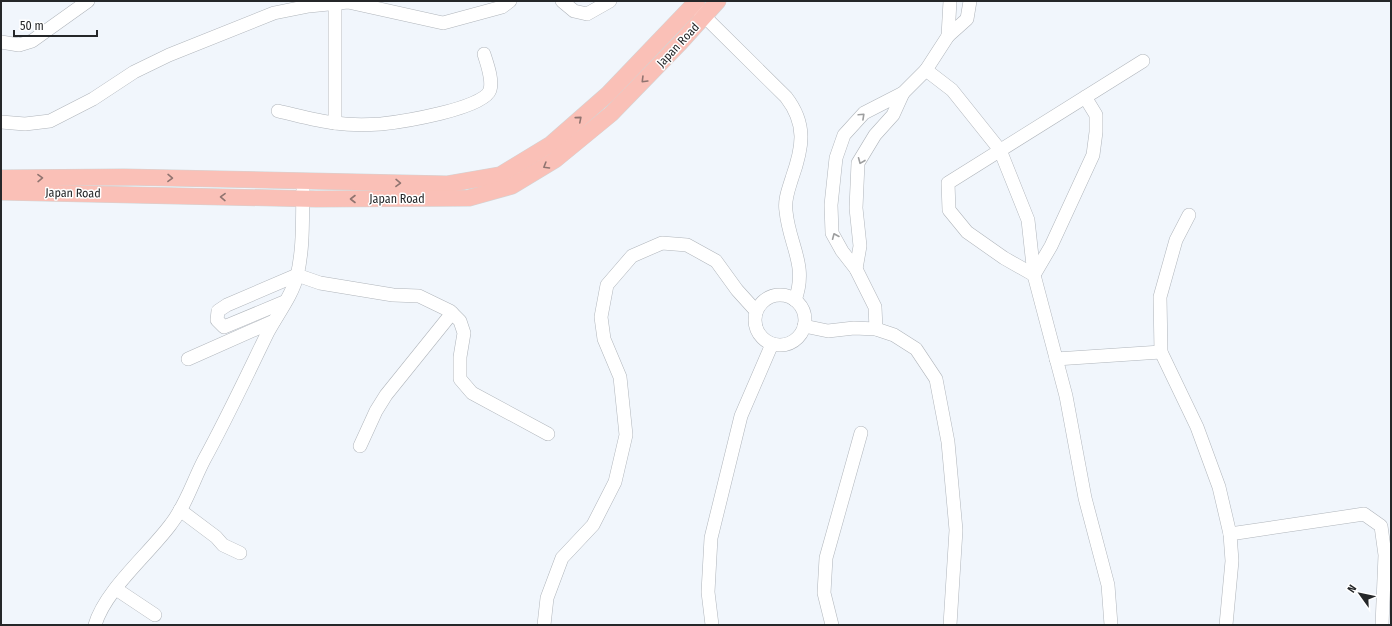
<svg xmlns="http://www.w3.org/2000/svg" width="1392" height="626" font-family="'Fira Sans Condensed',sans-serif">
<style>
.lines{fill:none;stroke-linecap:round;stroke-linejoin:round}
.minor-casing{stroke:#b0b5bb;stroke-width:14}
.major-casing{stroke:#d3d4d4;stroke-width:17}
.minor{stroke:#fff;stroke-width:13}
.major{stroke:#fac0b7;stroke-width:16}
.oneway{stroke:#907470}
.oneway2{stroke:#9d9e9f}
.labels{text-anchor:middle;stroke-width:3;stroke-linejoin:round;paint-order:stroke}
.street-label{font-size:12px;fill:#252729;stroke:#fff}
</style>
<rect width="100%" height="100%" fill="#f1f6fc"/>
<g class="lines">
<!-- minor casing -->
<g class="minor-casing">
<g id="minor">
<polyline points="562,1 574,11 587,14 610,1"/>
<path d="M 698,10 L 786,97 C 807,124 803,147 792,178 C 789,188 784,200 786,211 C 789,245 808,265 795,300"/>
<polyline points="948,36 950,1"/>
<polyline points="1,42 19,45 32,41 88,1"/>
<polyline points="926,70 952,90 1000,150 1028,220 1034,275 1066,396 1085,498 1108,585 1111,625"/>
<polyline points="1085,97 1096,115 1096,132 1093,155 1051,246 1034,275 1004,258 967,232 949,210 948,183 1143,61"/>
<path d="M 278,111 C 296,115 316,121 335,123 C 349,125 366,125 381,124 C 400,122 484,109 490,90 C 493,79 487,64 484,54"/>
<polyline points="1,122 25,124 50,121 93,99 134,72 169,55 274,13 309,6 348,2 443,23 502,7 510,1"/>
<polyline points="335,123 335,3"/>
<polyline points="1189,215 1176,240 1160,297 1161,352 1197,427 1219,487 1230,534 1232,561 1226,625"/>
<polyline points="856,269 860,246 856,208 858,163 875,135 893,115 903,93"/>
<circle cx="780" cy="320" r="25"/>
<polyline points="284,302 224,327 217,320 218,311 227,305 297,275 320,283 393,295 419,296 450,311 460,321 464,333 460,357 460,379 472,393 548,434"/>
<polyline points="804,326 828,331 854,328 876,329 894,335 916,349 936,379 948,442 956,530 950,625"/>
<polyline points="876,329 875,307 856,269 842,251 832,233 831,205 836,158 844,135 864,113 903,93 926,70 948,36 967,19 970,1"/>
<polyline points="188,359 274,321"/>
<polyline points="1056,359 1161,352"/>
<polyline points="360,446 376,411 386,395 452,313"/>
<polyline points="180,510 216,537 223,545 240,553"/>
<polyline points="1230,534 1364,514 1381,526 1385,555 1382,625"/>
<polyline points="116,589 155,615"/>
<path d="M 95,625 C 105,590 149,554 171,524 C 186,505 193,481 204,460 C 227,418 247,375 268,332 C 277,315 293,294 297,276 C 304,246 302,218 303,189"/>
<polyline points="544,625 547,598 562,558 593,525 615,482 626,435 620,377 604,339 601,317 607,285 632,256 662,243 687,245 716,261 737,290 756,311"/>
<polyline points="712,625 708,592 711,538 741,416 772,344"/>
<polyline points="832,625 824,593 826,558 861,433"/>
</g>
</g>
<!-- major casing -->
<g class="major-casing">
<g id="major">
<polyline points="1,178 124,177 448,184 500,175 551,144 608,94 697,1"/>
<polyline points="1,192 316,199 469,198 512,186 555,160 611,114 681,42 718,1"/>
</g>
</g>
<!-- minor -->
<use href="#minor" class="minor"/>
<!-- major -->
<use href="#major" class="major"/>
</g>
<!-- one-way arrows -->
<defs><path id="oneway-chevron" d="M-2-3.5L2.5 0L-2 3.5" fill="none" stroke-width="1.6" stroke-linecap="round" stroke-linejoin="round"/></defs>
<g class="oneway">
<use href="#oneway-chevron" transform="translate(644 80) rotate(135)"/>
<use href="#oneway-chevron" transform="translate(579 119) rotate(-41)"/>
<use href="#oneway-chevron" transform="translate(546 166) rotate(149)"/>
<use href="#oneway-chevron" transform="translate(40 178) rotate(-1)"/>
<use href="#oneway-chevron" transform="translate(170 178) rotate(1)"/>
<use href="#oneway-chevron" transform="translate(398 183) rotate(1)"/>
<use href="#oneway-chevron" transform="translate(223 197) rotate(-179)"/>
<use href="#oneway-chevron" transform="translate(353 199) rotate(180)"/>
</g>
<g class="oneway2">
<use href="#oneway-chevron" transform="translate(862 116) rotate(-43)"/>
<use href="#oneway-chevron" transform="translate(861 161) rotate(112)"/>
<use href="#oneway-chevron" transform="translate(835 236) rotate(-113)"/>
</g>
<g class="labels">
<!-- street labels -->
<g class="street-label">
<text transform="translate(678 45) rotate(-47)" y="4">Japan Road</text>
<text transform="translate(73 193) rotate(1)" y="4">Japan Road</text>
<text x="397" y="203">Japan Road</text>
</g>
</g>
<!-- border -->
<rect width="1392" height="626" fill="none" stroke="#252729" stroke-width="4"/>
<!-- north arrow -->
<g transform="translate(1360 594) rotate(303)" stroke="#ffffff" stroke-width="3" paint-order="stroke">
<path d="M0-3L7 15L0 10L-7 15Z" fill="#252729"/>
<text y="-6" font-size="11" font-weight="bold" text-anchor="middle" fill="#252729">N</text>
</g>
<!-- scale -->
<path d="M14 30v6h83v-6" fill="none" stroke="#252729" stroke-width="2"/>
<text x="20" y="30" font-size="12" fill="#252729" stroke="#ffffff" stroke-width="3" paint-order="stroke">50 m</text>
</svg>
